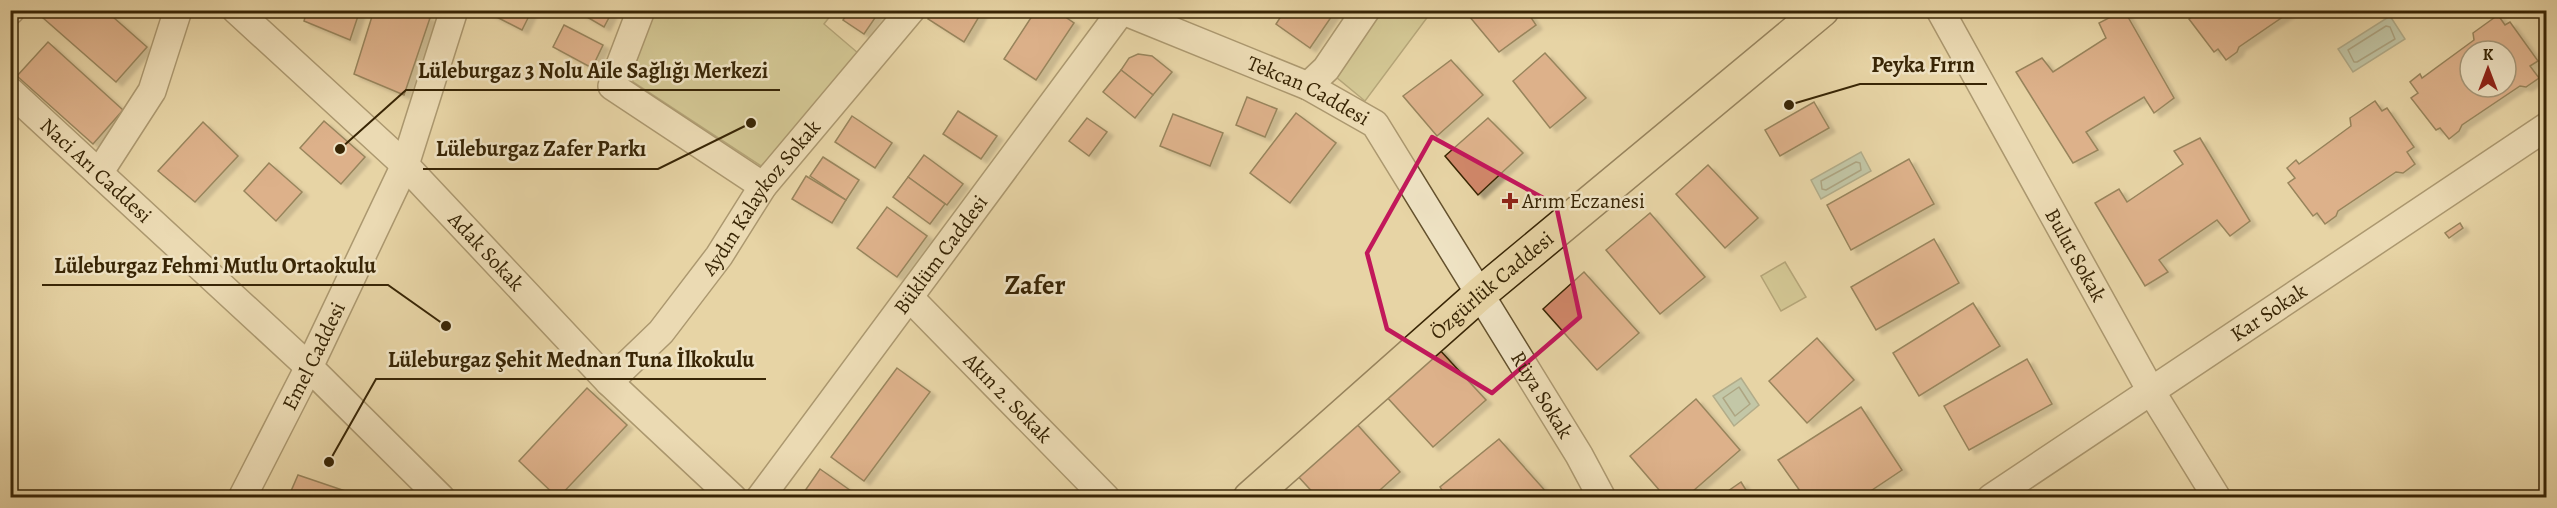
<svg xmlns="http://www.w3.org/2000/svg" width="2557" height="508" font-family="Alegreya,serif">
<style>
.green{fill:#bdbb81;stroke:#7a7043;stroke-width:1.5}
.water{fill:#97b8a9;stroke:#717d67;stroke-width:1.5}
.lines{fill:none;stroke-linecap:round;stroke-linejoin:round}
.shore{stroke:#686e57;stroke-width:1.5}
.building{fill:#d08769;stroke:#382505;stroke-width:1.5;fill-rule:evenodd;filter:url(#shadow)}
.minor-casing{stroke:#64512d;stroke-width:30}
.major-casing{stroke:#382505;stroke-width:36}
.minor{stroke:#efe3c4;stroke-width:27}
.major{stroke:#e7d4a5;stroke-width:33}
.marked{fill:none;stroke:#c2185b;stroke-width:4.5;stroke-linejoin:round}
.poi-dot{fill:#8f2418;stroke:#efe3c4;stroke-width:2}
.labels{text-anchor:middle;stroke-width:5;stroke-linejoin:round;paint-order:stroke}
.street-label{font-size:21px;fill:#382505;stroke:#efe3c4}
.poi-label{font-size:21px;fill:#382505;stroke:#efe3c4;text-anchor:start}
.district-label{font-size:27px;font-weight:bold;fill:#382505;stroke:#efe3c4}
.leader{fill:none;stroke:#382505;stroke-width:2}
.callout-dot{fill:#382505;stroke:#efe3c4;stroke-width:2}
.callout-label{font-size:22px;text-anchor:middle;font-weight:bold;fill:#382505;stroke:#efe3c4;stroke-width:5;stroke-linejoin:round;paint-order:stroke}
</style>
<defs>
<filter id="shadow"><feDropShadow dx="6" dy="4" stdDeviation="1.5" flood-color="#0004"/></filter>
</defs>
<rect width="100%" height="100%" fill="#e7d4a5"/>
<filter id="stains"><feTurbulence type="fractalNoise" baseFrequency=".00333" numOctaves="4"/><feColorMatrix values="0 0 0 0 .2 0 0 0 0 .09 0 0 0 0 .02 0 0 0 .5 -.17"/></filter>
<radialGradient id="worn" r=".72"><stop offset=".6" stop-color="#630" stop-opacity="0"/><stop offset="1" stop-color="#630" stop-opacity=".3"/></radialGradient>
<!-- green -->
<g class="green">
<polygon points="655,11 834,11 824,24 858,53 774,164 761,166 633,82 632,69"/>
<polygon points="1375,11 1432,11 1365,101 1330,72"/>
<polygon points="1785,262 1806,297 1781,311 1761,276"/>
</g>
<!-- water -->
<g class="water">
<polygon points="2390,16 2405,39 2353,72 2338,49"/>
<polygon points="1861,152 1871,171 1821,199 1811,180"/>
<polygon points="1741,378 1759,405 1734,426 1713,396"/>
</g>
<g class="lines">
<!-- shore -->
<g class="shore">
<polygon points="2386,26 2390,27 2395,39 2357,62 2354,62 2348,50"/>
<polygon points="1856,162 1860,163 1861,170 1826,190 1822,189 1821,181"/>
<polygon points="1739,387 1750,404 1735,416 1723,398"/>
</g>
</g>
<!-- building -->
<g class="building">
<polygon points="34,10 105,10 147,47 116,82"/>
<polygon points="307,10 360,10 350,40 304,21"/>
<polygon points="374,10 411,10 430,18 404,95 354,74"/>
<polygon points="483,10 532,10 522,30"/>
<polygon points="575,10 613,10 604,27"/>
<polygon points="850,10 870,10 877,15 864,34 843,20"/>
<polygon points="933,10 983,10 964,42 928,19"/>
<polygon points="1036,10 1055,10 1074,23 1036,80 1004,59"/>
<polygon points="1285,10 1336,10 1310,48 1276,24"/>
<polygon points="1464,10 1526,10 1536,25 1499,52"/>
<polygon points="2124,10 2174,98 2154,113 2144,97 2086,132 2098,150 2073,163 2016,72 2042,58 2053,72 2106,38 2099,23"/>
<polygon points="2193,10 2293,10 2239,47 2237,52 2226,60 2218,49 2214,52 2189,19 2195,14"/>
<path d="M 2498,15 L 2505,25 L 2510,22 L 2538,61 L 2530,66 L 2539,78 L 2526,87 L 2520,86 L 2462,125 L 2459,131 L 2449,139 L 2440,128 L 2436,130 L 2411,98 L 2418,93 L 2410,82 L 2420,74 L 2422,78 L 2474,40 L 2473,33 ZM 2470,51 L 2506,51 L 2506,87 L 2470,87 Z"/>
<polygon points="564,25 603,45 592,68 553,47"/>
<polygon points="48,42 123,110 93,144 17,76"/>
<polygon points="1545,53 1586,98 1550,128 1513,81"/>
<polygon points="1138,54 1152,56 1172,72 1153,95 1121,70 1129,58"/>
<polygon points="1451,60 1483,95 1437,136 1403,96"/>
<polygon points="1121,70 1153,95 1135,118 1103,92"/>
<polygon points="1247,97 1277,109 1265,137 1236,125"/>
<polygon points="2375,101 2382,111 2387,108 2414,147 2407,152 2415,164 2403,173 2396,172 2338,211 2336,216 2325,224 2317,213 2313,216 2288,183 2295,178 2287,168 2296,160 2299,164 2351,126 2350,118"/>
<polygon points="1814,102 1829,128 1780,156 1765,130"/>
<polygon points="958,111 997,136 981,159 943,134"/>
<polygon points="1296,113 1336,143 1290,203 1250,173"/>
<polygon points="1173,114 1223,133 1210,166 1160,146"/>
<polygon points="852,116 892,143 875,168 835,142"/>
<polygon points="1087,118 1107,132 1089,156 1069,141"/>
<polygon points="1488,118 1523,153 1478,195 1445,156"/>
<polygon points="324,121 365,157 341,184 300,148"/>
<polygon points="203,122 238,156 195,202 158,171"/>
<polygon points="2200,138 2250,221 2230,236 2217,220 2159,260 2168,272 2145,286 2095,203 2119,189 2127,202 2183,164 2174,151"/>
<polygon points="924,155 963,184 947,205 908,177"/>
<polygon points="823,157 859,180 846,200 810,176"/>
<polygon points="1909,159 1934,204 1851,250 1827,205"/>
<polygon points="269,163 302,192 276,221 244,191"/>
<polygon points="1708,165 1758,218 1725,248 1676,194"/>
<polygon points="806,176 846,200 832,223 792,199"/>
<polygon points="908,177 945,204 930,224 893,197"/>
<polygon points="887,207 927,236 897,277 857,248"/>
<polygon points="1650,213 1705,277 1660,314 1606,250"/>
<polygon points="2460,223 2463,228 2449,238 2445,233"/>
<polygon points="1934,239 1959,283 1876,330 1851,287"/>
<polygon points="1584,272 1639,333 1597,370 1543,309"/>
<polygon points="1973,303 2000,346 1919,396 1893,353"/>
<polygon points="1817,338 1854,380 1807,423 1769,381"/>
<polygon points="1438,348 1486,400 1433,447 1384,394"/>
<polygon points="2027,359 2052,404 1969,450 1944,406"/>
<polygon points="897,368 930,392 864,481 831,457"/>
<polygon points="587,388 627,425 558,498 519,461"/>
<polygon points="1696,399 1740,450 1685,498 1666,498 1630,456"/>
<polygon points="1861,407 1902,470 1860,498 1805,498 1778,460"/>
<polygon points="1354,421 1400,472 1371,498 1318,498 1295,473"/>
<polygon points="1499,439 1549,495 1547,498 1447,498 1440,487"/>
<polygon points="820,469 861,498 800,498"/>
<polygon points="298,475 357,495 356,498 288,498"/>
<polygon points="1741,482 1751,498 1718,498"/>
</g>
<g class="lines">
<!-- minor casing -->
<g class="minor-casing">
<g id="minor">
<path id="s1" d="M 236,10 L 405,165 L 609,382 L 733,498"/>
<polyline points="641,10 612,86 763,186"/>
<path id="s2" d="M 1121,10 L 1308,86 L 1375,124 L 1579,455 L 1602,498"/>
<path id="s3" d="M 1940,10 L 2151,391 L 2217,498"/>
<polyline points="10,11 11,10"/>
<polyline points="1308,86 1326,69 1366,10"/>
<path id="s4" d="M 10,91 L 309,367 L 441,498"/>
<polyline points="99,173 152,91 178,10"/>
<path id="s5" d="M 910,298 L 1106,498"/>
<path id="s6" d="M 609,382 L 661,332 L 719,256 L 763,186 L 911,10"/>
<path id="s7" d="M 242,498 L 309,367 L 405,165 L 454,10"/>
<path id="s8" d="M 760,498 L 1122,10"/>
<path id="s9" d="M 1991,498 L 2546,127"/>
</g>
</g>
<!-- major casing -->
<g class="major-casing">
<g id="major">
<path id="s10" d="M 1250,498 L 1480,294 L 1822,10"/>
</g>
</g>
<!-- minor -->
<use href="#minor" class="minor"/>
<!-- major -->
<use href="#major" class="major"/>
</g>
<!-- marked area -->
<path d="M0 0H2557V508H0ZM 1432,137 L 1556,205 L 1580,317 L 1492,393 L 1387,329 L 1367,253 Z" fill="#e7d4a5" fill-opacity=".55" fill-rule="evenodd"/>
<path class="marked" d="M 1432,137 L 1556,205 L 1580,317 L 1492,393 L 1387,329 L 1367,253 Z"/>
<!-- markers -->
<path class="poi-dot" d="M1507 192h6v6h6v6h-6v6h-6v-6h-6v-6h6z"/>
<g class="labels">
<!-- street labels -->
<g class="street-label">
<text dy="7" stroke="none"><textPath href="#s2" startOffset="204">Tekcan Caddesi</textPath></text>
<text dy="7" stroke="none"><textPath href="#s4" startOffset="117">Naci Arı Caddesi</textPath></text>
<text dy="7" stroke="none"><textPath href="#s6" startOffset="240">Aydın Kalaykoz Sokak</textPath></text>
<text dy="7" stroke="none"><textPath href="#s1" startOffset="348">Adak Sokak</textPath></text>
<text dy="7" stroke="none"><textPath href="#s8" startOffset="303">Büklüm Caddesi</textPath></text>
<text dy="7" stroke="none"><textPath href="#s3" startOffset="280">Bulut Sokak</textPath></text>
<text dy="7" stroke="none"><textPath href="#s10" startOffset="322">Özgürlük Caddesi</textPath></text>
<text dy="7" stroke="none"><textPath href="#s9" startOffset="334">Kar Sokak</textPath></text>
<text dy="7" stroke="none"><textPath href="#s7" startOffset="159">Emel Caddesi</textPath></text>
<text dy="7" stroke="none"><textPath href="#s2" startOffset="597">Rüya Sokak</textPath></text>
<text dy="7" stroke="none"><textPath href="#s5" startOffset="140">Akın 2. Sokak</textPath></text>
</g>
<!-- poi labels -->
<g class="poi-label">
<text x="1522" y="208">Arım Eczanesi</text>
</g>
<!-- district labels -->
<g class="district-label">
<text x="1035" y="294">Zafer</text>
</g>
</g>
<!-- callouts -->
<path class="leader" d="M1789 105L1860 84H1987M340 149L406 90H780M751 123L658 169H423M446 326L388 285H42M329 462L376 379H766"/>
<g class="callout-dot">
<circle cx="1789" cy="105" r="6"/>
<circle cx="340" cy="149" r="6"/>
<circle cx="751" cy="123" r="6"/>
<circle cx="446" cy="326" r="6"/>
<circle cx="329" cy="462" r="6"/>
</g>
<g class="callout-label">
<text x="1923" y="72">Peyka Fırın</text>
<text x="593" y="78">Lüleburgaz 3 Nolu Aile Sağlığı Merkezi</text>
<text x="541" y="156">Lüleburgaz Zafer Parkı</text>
<text x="215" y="273">Lüleburgaz Fehmi Mutlu Ortaokulu</text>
<text x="571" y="367">Lüleburgaz Şehit Mednan Tuna İlkokulu</text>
</g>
<!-- margin -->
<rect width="2557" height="508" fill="none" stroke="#e7d4a5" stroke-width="36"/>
<rect x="12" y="12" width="2533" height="484" fill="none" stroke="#382505" stroke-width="3"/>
<rect x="18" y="18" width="2521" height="472" fill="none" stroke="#382505" stroke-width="1.5"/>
<!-- north arrow -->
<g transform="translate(2488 69)"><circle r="28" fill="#efe3c4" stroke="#a69778" stroke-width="1.5"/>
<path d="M0-4.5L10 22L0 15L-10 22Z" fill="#8f2418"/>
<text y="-9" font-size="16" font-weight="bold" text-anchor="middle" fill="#382505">K</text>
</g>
<rect width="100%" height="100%" filter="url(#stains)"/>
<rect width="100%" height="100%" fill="url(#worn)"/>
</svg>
